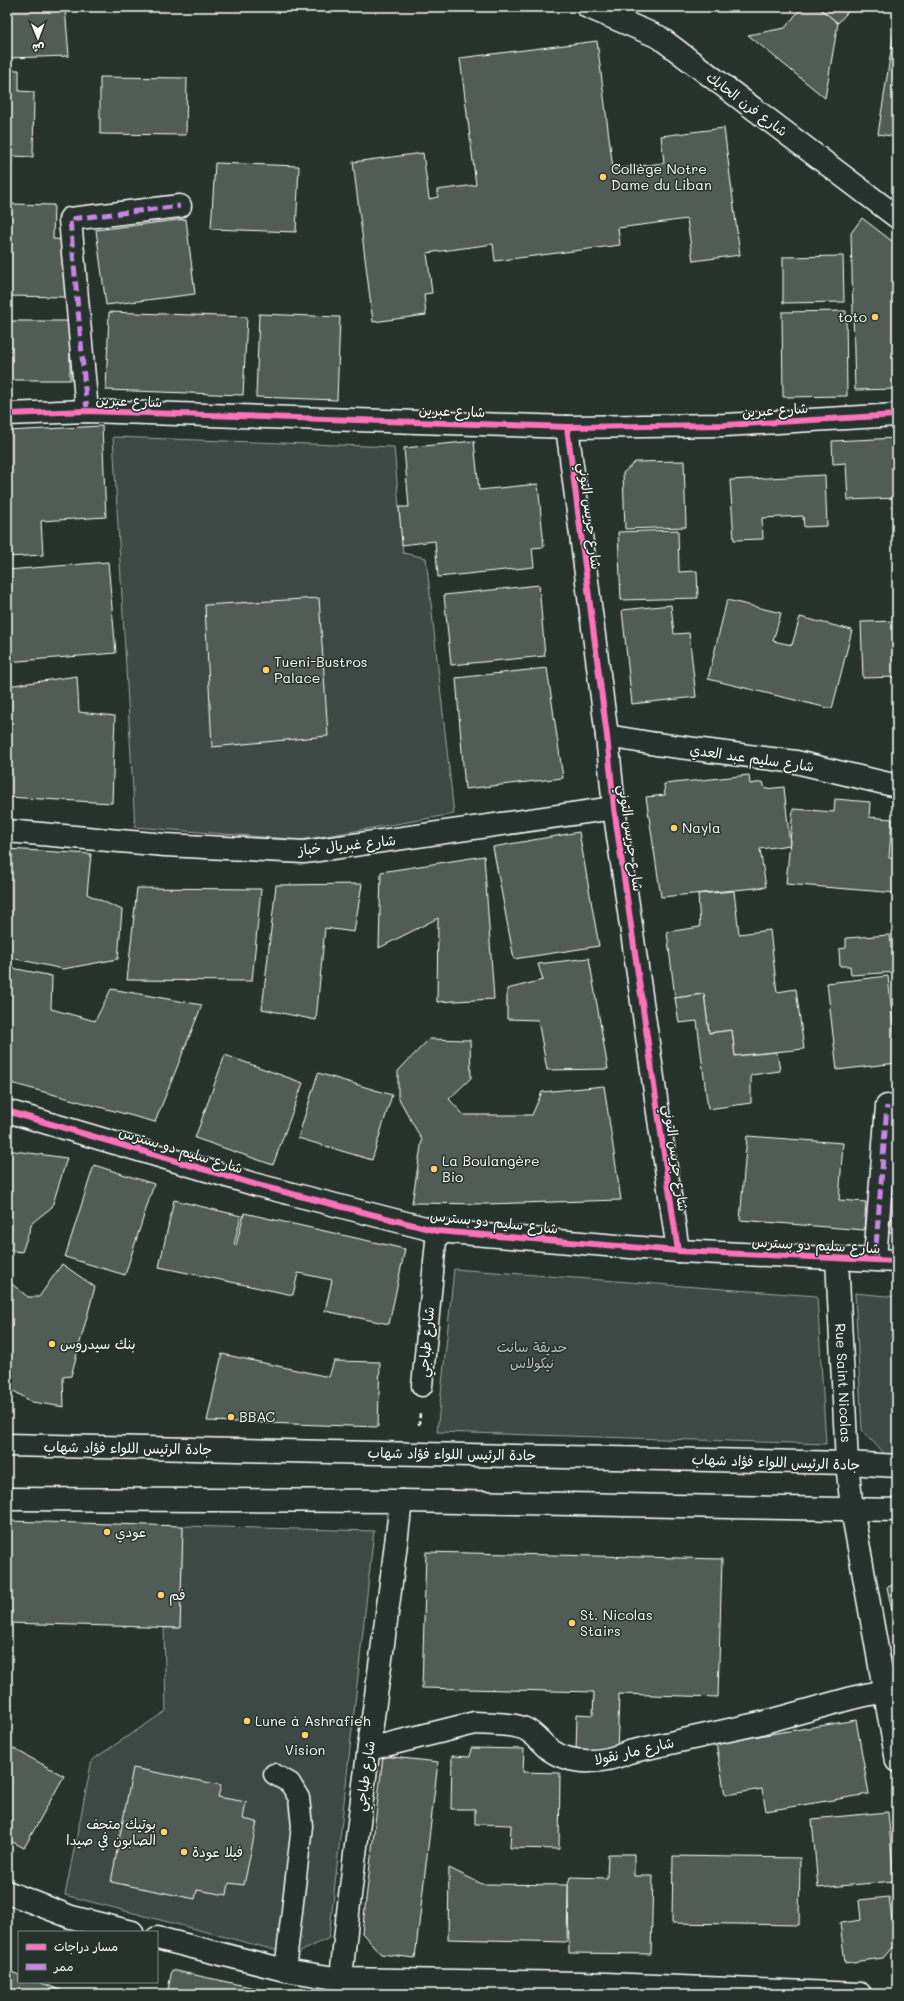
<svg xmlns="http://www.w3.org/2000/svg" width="904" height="2001" font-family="Mali,'Playpen Sans Arabic',sans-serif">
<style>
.green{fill:#3e4944;stroke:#9ea4a2}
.building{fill:#515c57;stroke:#fff}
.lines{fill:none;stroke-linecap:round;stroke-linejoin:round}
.lane-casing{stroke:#fff;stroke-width:23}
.street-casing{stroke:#fff;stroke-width:25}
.secondary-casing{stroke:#fff;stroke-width:25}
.highway-casing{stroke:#fff;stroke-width:25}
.path{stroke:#fff;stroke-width:2.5;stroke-dasharray:4 3;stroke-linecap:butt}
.lane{stroke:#26332d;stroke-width:20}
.street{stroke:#26332d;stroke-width:22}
.secondary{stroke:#26332d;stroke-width:22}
.highway{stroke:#26332d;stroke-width:22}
.quiet{stroke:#c787e3;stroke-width:5;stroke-dasharray:10 5;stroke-linecap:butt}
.cycleway-casing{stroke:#26332d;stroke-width:8}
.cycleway{stroke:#fb73b8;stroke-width:6}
.poi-dot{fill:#ffd166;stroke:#26332d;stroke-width:1.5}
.labels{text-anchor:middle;stroke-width:3;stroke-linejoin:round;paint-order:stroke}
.street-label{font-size:14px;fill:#fff;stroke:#26332d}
.poi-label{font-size:14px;fill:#fff;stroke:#26332d;text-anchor:start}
.park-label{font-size:14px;fill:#bbbfbe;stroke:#26332d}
</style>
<rect width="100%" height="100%" fill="#26332d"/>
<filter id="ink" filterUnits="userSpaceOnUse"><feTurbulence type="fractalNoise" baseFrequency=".025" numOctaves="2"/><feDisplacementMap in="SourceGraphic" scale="8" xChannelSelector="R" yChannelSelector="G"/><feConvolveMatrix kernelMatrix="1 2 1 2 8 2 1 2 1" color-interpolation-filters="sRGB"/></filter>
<g filter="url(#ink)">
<!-- green -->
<g class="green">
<polygon points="113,437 394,447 403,553 426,558 454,814 302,840 135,827"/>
<polygon points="454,1269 817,1296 826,1444 437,1432"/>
<polygon points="855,1293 897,1297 897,1460 889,1459 862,1430"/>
<polygon points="183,1526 374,1531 329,1938 294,1955 65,1895 92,1760 166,1711 164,1628 180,1628"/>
</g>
<!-- building -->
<g class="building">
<polygon points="7,7 65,7 69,56 7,58"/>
<polygon points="802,7 818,7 838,23 825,98 748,35 785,28"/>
<polygon points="818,7 852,7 838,23"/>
<polygon points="894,32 897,32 897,137 878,134"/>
<polygon points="597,41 613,169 664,163 661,136 724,128 740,255 693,261 687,219 618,228 620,245 495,261 493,244 427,253 432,293 424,294 426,315 373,322 353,162 423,153 429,199 438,197 437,190 476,185 460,58"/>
<polygon points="7,70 19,70 19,91 34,92 33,157 12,156 11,204 54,205 53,239 66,240 66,297 7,296"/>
<polygon points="100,77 187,78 186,135 100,134"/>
<polygon points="215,163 299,166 296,232 211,229"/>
<polygon points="862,218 897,245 897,389 855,390 851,233"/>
<polygon points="186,219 195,294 106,305 96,230"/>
<polygon points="843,256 844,302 783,303 783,257"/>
<polygon points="846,311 847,396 783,397 782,312"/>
<polygon points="109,312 247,317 243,395 106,390"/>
<polygon points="259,314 340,317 337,400 256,397"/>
<rect x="7" y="321" width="63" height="59"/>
<polygon points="102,426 106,517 41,521 43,555 7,557 7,431"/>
<polygon points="897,438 897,498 848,500 846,463 833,464 832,441"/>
<polygon points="474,441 479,490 538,484 544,547 532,548 534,567 438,577 435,541 402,545 399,507 409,507 404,448"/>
<polygon points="684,461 686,527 625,529 623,473 635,462"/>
<polygon points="825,475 827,526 804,527 803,516 762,518 763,539 734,540 730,480"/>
<polygon points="678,530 679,572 697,571 698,598 621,600 618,532"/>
<polygon points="108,562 116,653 7,662 7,570"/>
<polygon points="539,585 545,656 451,665 444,595"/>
<polygon points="319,598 328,736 212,747 205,605"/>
<polygon points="727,600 781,613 773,641 792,645 800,617 852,630 832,709 708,679"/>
<polygon points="671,605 674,634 689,633 696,697 632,704 622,610"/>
<polygon points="897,621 897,677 863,678 861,622"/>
<polygon points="547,668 563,778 465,789 456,678"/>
<polygon points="77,676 79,712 115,716 112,803 7,797 7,686"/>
<polygon points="749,775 750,784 763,782 765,789 784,787 790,845 760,849 766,887 661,897 646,797 665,795 664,784"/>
<polygon points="835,799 870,802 869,817 892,819 889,858 897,859 897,893 786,884 793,809 834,812"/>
<polygon points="579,832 599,946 514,959 493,847"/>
<polygon points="7,849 91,854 87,894 122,910 118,959 63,969 7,957"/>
<polygon points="484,856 494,999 437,1002 438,918 379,948 381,872"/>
<polygon points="362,884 354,932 325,928 316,1020 262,1009 276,885"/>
<polygon points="137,888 261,889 252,981 127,980"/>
<polygon points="734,891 739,934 770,930 777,992 796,989 804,1049 735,1056 732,1030 709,1033 704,994 675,998 667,932 700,927 698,894"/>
<polygon points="890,935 891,948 897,948 897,972 851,975 850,966 840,966 839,949 846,948 846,938"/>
<polygon points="589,958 608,1069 547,1070 538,1020 507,1019 507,989 543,980 538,964"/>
<polygon points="7,967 52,976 51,1009 95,1021 111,989 202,1005 155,1122 7,1082"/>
<polygon points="888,976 897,1063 837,1070 827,983"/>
<polygon points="704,994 709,1033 732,1030 735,1056 777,1052 780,1071 751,1075 751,1103 708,1109 697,1021 679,1023 675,998"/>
<polygon points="429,1039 470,1040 471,1078 449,1099 464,1115 532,1115 542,1092 604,1086 621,1200 485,1204 412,1203 422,1140 398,1097 398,1071"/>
<polygon points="225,1055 303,1083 273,1165 195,1138"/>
<polygon points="318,1073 392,1095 372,1160 298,1138"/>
<polygon points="747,1136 843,1143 839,1200 866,1202 864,1230 740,1220"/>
<polygon points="7,1150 67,1158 52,1207 32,1223 22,1252 7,1250"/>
<polygon points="94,1165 154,1184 125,1275 65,1257"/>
<polygon points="897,1190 897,1233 889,1232"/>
<polygon points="174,1200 241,1216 234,1245 236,1246 244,1213 405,1249 389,1324 325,1311 332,1280 298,1273 293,1295 159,1267"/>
<polygon points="62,1264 95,1287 71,1376 63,1377 64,1407 32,1402 7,1387 7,1280 28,1297 39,1297"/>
<polygon points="222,1354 329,1377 334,1361 380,1362 378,1427 207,1421"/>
<polygon points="7,1521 183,1526 180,1628 7,1623"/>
<polygon points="426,1552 722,1559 718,1697 619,1694 617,1754 576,1753 577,1714 593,1715 594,1692 422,1688"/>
<polygon points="897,1584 897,1634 887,1587"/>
<polygon points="856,1720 869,1794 766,1811 762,1789 725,1795 716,1743"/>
<polygon points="7,1745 64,1776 24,1848 7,1839"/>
<polygon points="471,1748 524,1749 523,1772 560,1773 559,1849 510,1848 511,1825 475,1824 475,1809 451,1809 452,1756 470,1757"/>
<polygon points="383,1756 438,1762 415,1958 381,1954 362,1933"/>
<polygon points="133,1768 221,1785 218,1797 246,1802 243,1819 257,1822 244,1885 229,1883 227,1895 197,1890 195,1899 111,1882"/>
<polygon points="888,1812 894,1881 818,1888 812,1819"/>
<polygon points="608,1854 634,1854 634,1876 653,1876 651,1954 569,1953 568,1885 570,1877 607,1878"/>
<polygon points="673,1856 800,1858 799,1925 672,1923"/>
<polygon points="449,1868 482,1884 568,1885 567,1942 448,1939"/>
<polygon points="889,1897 895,1944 883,1958 845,1963 840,1923 861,1920 859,1900"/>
<polygon points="7,1970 19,1975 19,1982 39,1982 71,1994 7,1994"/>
<polygon points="172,1970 282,1994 167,1994"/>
</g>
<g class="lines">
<!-- lane casing -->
<g class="lane-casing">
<g id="lane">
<polyline points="422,1386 437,1231"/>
<polyline points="274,1774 290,1783 299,1798 302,1826 285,1970"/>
</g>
</g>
<!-- street casing -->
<g class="street-casing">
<g id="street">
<polyline points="87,411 70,219 180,206"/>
<polyline points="7,414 87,411 567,427 725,425 897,415"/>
<polyline points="567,427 607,736 614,808 678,1251"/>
<polyline points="607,736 656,744 796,762 897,786"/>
<polyline points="7,831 165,845 304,852 614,808"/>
<path id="s1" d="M 837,1258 L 847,1463 L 852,1509 L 897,1761"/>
<polyline points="875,1259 887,1106"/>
<path d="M 369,1749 L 475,1723 C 488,1724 515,1723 527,1730 C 536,1735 542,1744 550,1750 C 573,1766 605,1763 629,1752 L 761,1723 L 852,1698 L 897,1688"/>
<polyline points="7,1892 71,1917 132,1932"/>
<polyline points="157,1938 285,1970 341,1979 581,1983 860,1994"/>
<path d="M 341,1979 C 356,1819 383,1661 401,1501"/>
</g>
</g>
<!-- secondary casing -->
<g class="secondary-casing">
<g id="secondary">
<polyline points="588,7 659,37 897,217"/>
<polyline points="7,1111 257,1185 437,1231 678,1251 897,1261"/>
</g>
</g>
<!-- highway casing -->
<g class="highway-casing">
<g id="highway">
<polyline points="7,1445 847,1463 897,1466"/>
<polyline points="7,1499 401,1501 897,1510"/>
</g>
</g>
<!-- path -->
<polyline class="path" points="419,1425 420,1414"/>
<!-- lane -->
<use href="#lane" class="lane"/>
<!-- street -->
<use href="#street" class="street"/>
<!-- secondary -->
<use href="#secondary" class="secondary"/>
<!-- highway -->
<use href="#highway" class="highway"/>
<!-- quiet -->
<g class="quiet">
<polyline points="87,411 70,219 180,206"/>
<polyline points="875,1259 887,1106"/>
</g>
<!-- cycleway casing -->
<g class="cycleway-casing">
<g id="cycleway">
<polyline points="7,414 87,411 567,427 725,425 897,415"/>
<polyline points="567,427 607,736 614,808 678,1251"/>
<polyline points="7,1111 257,1185 437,1231 678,1251 897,1261"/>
</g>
</g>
<!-- cycleway -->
<use href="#cycleway" class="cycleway"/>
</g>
</g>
<!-- markers -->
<g class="poi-dot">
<circle cx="603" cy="177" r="4"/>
<circle cx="875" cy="317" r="4"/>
<circle cx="266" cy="670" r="4"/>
<circle cx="674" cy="828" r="4"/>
<circle cx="434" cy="1169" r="4"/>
<circle cx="52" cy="1344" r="4"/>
<circle cx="231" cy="1417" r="4"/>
<circle cx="107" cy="1532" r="4"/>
<circle cx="161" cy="1595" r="4"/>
<circle cx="572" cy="1623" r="4"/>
<circle cx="247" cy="1721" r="4"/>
<circle cx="305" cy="1735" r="4"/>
<circle cx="164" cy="1832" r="4"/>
<circle cx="184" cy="1852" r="4"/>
</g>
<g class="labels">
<!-- street labels -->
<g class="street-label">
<text transform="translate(747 104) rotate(37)" y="5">شارع فرن الحايك</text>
<text transform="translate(129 401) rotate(2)" y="5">شارع عبرين</text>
<text transform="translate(775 410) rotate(-4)" y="5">شارع عبرين</text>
<text transform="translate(452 411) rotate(2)" y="5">شارع عبرين</text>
<text transform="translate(590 516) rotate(83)" y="5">شارع جريس التوني</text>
<text transform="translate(752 758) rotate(8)" y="5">شارع سليم عبد العدي</text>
<text transform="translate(631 838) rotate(82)" y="5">شارع جريس التوني</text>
<text transform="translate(347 845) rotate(-6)" y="5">شارع غبريال خباز</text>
<text transform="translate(181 1150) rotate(17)" y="5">شارع سليم دو بسترس</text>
<text transform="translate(676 1158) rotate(82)" y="5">شارع جريس التوني</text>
<text transform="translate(494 1222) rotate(6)" y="5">شارع سليم دو بسترس</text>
<text transform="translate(816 1245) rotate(3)" y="5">شارع سليم دو بسترس</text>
<text transform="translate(426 1342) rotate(-85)" y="5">شارع طباجي</text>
<text dy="5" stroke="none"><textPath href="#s1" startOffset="125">Rue Saint Nicolas</textPath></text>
<text transform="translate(128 1448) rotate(1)" y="5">جادة الرئيس اللواء فؤاد شهاب</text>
<text transform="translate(452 1454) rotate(1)" y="5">جادة الرئيس اللواء فؤاد شهاب</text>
<text transform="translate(776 1462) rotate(2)" y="5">جادة الرئيس اللواء فؤاد شهاب</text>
<text transform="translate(634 1751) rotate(-13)" y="5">شارع مار نقولا</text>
<text transform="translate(365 1776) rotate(-82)" y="5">شارع طباجي</text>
</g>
<!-- poi labels -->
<g class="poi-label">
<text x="611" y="174">Collège Notre<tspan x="611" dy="16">Dame du Liban</tspan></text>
<text x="867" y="322" text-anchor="end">toto</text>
<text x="274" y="667">Tueni-Bustros<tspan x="274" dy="16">Palace</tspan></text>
<text x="682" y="833">Nayla</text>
<text x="442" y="1166">La Boulangère<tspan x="442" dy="16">Bio</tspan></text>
<text x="60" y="1349">بنك سيدروس</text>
<text x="239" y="1422">BBAC</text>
<text x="115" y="1537">عودي</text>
<text x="169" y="1600">فم</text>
<text x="580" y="1620">St. Nicolas<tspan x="580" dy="16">Stairs</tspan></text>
<text x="255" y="1726">Lune à Ashrafieh</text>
<text x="305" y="1755" text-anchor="middle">Vision</text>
<text x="156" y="1829" text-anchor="end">بوتيك متحف<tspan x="156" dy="16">الصابون في صيدا</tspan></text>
<text x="192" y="1857">فيلا عودة</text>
</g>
<!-- park labels -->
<g class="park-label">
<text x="532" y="1352">حديقة سانت<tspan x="532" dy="16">نيكولاس</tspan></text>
</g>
</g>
<!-- margin -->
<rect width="904" height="2001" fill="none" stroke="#26332d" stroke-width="24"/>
<rect x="12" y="12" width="880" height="1977" fill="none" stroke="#fff" stroke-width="1.5" filter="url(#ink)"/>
<!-- legend -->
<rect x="18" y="1931" width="140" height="52" fill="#26332d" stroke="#7d8581"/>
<rect x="26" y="1944" width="20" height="6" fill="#fb73b8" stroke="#7d8581"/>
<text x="54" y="1951" font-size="12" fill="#ffffff">مسار دراجات</text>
<rect x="26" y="1964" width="20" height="6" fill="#c787e3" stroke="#7d8581"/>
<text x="54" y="1971" font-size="12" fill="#ffffff">ممر</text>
<!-- north arrow -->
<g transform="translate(38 38) rotate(179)" stroke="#26332d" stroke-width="3" paint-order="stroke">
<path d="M0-3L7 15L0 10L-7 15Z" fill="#ffffff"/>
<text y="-6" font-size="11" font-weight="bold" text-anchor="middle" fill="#ffffff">ش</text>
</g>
</svg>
